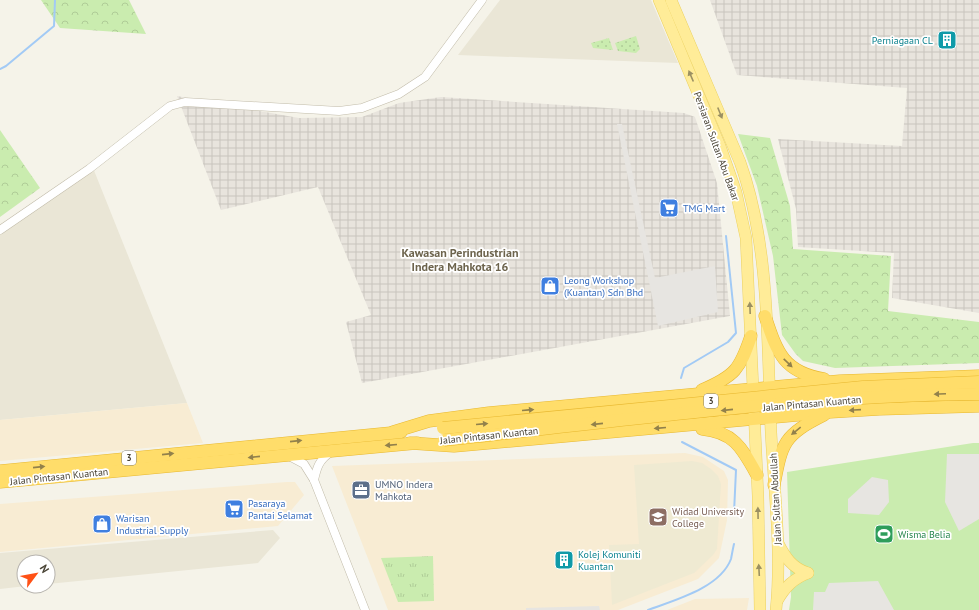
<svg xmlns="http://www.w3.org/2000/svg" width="979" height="610" font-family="'PT Sans',sans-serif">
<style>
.residential{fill:#eae6d6}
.commercial{fill:#f8ecd3}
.industrial{fill:url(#industrial-grid)}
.education{fill:#efead2}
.grass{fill:url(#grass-dots)}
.forest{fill:url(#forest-crowns)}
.park{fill:url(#park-tufts)}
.pitch{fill:#caecaf}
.parking{fill:#e7e5e1}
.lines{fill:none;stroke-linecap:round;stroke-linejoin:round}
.stream{stroke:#a2caf5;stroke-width:2}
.minor-casing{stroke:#c2bcaa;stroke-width:9}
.major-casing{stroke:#ecd160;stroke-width:12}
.highway-casing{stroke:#e8b830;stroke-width:13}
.minor{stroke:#fff;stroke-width:8}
.major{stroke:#ffec98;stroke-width:11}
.highway{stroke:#ffdd6a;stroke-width:12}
.highway-bridge-casing{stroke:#e8b830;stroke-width:13;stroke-linecap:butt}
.highway-bridge{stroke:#ffdd6a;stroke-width:12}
.oneway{fill:#9b9062}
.oneway2{fill:#92814b}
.labels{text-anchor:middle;stroke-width:3.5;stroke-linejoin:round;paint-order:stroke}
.shield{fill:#fff;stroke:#807c72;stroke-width:1}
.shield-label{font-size:9px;font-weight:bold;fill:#4a4436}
.culture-label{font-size:10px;fill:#0d838f;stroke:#fff;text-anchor:end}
.street-label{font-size:10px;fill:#4a4436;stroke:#fff}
.shop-label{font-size:10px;fill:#366cbe;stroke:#fff;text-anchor:start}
.service-label{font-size:10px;fill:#4e5e75;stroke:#fff;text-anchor:start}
.education-label{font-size:10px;fill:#785e54;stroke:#fff;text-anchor:start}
.leisure-label{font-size:10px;fill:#27864d;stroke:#fff;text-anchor:start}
.quarter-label{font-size:12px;font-weight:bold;fill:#6d644d;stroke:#fff}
</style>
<defs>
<pattern id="industrial-grid" width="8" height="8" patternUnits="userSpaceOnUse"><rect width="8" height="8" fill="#e8e4dd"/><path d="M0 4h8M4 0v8" fill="none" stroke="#c8c5be"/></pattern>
<pattern id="grass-dots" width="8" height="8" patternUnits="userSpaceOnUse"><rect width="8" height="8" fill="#caecaf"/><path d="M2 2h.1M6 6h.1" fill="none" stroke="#afcc97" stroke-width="1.8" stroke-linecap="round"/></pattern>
<pattern id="forest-crowns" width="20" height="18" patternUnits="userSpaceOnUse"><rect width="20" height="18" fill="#caecaf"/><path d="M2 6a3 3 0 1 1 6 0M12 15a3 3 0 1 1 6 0" fill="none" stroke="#afcc97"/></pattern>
<pattern id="park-tufts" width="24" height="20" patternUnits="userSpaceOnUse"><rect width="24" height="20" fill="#caecaf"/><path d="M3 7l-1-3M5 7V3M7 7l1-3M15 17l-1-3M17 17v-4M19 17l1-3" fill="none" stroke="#afcc97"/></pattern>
</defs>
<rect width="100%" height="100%" fill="#f5f3e9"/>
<!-- residential -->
<g class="residential">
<polygon points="500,0 651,0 678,63 458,55"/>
<polygon points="93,168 187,403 0,420 0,225"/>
<polygon points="273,530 280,538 258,563 48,584 48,562 24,562 24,586 26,586 0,589 0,553"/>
</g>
<!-- commercial -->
<g class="commercial">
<polygon points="187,403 203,443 0,461 0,420"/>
<polygon points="685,453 703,457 724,471 728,480 727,520 719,558 698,579 618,610 388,610 332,466"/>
<polygon points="287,482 295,482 304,495 278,526 0,552 0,504"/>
<polygon points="749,598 747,610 667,610 695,599"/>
</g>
<!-- industrial -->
<g class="industrial">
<polygon points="710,0 979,0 979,313 892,298 894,253 798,247 796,209 778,139 902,146 907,88 737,75"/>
<polygon points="177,96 299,118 362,117 399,103 441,97 684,113 695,117 717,183 730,316 362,383 346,322 371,315 318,187 221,210"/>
</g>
<!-- education -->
<polygon class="education" points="692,461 702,463 711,469 718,476 721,484 717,549 713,555 694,573 612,605 609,545 639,544 634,465"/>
<!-- grass -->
<g class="grass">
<polygon points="636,36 640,49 636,53 618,51 615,43"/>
<polygon points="609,38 613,50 593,48 591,43"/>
</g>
<!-- forest -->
<g class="forest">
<polygon points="41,0 129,0 146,34 60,28"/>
<polygon points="0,130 40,188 0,217"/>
<polygon points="738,134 770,138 790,206 793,249 891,256 888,311 979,322 979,363 835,368 803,361 795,353 782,335 773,256 757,186"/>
</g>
<!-- park -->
<polygon class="park" points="433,556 434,601 398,602 381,558"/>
<!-- pitch -->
<polygon class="pitch" points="973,443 979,443 979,610 789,610 791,597 787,472"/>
<!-- parking -->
<g class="parking">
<polygon points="617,124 622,124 655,278 715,266 718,312 658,326"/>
<polygon points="947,454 979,454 979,519 959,531 945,502"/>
<polygon points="872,477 888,480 889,502 879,515 848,513 848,499"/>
<polygon points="878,581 894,610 813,610 814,592 825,592 829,583"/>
<polygon points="599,606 600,610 526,610 526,608"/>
</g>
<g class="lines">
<!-- stream -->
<g class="stream">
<polyline points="0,69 6,66 54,26 55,0"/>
<polyline points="681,378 684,368 728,342 736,333 726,236"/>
<polyline points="682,442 736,470 734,513"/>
<path d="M 648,610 C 675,600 720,588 731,559 C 732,554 733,548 734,544"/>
</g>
<!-- minor casing -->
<g class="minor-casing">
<g id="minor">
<polyline points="0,230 89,169 170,106 185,102 339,111 362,108 399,94 425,77 482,0"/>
<polyline points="289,456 304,464 314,480 365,610"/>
<path d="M 314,480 C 317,467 319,460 331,452"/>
</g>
</g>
<!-- major casing -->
<g class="major-casing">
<g id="major">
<polyline points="659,0 720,146 736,192 746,238 758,496 760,610"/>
<path d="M 671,0 L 740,162 C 770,245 767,344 771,432 C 774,490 782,551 776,610"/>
<path d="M 778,543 C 785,557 792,568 808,573"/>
<path d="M 777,601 C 785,587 793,579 808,573"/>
</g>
</g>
<!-- highway casing -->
<g class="highway-casing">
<g id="highway">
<path d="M 765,316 C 777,352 783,372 824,379"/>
<path d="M 702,390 C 735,376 740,369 751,336"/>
<path d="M 702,429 C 734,432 742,448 757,475"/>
<polyline points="393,432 429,421 489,413 840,381 979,376"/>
<polyline points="410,443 454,446 830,412 879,409 979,406"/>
<polyline points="0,471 401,432"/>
<polyline points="0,482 417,443"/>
<path d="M 774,485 C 782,442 784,435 824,415"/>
</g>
</g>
<!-- minor -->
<use href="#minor" class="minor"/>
<!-- major -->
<use href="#major" class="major"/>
<!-- highway -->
<use href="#highway" class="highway"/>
<!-- highway-bridge casing -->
<g class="highway-bridge-casing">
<g id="highway-bridge">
<polyline points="443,428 863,387 979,382"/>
<path d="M 444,440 C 622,421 800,395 979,394"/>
</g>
</g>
<!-- highway-bridge -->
<use href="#highway-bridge" class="highway-bridge"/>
</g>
<!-- one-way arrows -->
<defs><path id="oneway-solid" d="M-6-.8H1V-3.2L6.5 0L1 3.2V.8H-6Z"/></defs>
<g class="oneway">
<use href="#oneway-solid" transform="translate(691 76) rotate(-113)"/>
<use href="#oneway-solid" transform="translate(720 113) rotate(68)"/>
<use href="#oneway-solid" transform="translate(750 308) rotate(-92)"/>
<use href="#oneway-solid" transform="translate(758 513) rotate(-91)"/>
<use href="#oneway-solid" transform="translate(759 570) rotate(-93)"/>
</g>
<g class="oneway2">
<use href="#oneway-solid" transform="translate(788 363) rotate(44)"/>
<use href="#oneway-solid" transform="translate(940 394) rotate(178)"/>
<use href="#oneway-solid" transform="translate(528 410) rotate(-5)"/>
<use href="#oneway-solid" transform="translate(727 410) rotate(174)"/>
<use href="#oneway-solid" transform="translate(855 410) rotate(176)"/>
<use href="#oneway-solid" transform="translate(482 424) rotate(-5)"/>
<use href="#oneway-solid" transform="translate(597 424) rotate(174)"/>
<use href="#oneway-solid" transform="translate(660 428) rotate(175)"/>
<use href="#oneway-solid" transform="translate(796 431) rotate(141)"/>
<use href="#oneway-solid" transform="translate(296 441) rotate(-6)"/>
<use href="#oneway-solid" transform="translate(391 445) rotate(175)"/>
<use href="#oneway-solid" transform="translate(168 454) rotate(-6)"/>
<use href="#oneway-solid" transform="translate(254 457) rotate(174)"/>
<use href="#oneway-solid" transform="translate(39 467) rotate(-6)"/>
</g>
<!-- icons -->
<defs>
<g id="building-square" transform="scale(1)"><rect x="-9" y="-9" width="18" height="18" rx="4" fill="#0f9aa8" stroke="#fff"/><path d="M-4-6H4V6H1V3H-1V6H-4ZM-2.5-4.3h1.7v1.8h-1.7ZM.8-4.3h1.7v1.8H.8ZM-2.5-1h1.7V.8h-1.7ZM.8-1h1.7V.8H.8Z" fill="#fff"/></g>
<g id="supermarket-square" transform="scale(1)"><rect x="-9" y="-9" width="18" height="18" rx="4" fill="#3f7fe0" stroke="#fff"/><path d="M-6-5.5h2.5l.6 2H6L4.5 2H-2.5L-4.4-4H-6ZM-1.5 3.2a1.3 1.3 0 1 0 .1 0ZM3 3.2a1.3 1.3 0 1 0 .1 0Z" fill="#fff"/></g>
<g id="shop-square" transform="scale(1)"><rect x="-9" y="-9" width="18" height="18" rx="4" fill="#3f7fe0" stroke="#fff"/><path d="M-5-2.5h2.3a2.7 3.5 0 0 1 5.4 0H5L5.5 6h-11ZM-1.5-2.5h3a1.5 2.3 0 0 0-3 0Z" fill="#fff"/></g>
<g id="office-square" transform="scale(1)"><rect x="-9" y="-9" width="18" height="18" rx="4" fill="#5c6f8a" stroke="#fff"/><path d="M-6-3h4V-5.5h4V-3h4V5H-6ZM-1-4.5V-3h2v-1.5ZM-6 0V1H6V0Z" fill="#fff"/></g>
<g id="university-square" transform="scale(1)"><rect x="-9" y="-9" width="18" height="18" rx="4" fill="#8d6e63" stroke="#fff"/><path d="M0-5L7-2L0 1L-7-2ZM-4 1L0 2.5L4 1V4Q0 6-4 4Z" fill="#fff"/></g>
<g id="stadium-square" transform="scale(1)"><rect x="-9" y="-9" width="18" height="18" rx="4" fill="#2e9e5b" stroke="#fff"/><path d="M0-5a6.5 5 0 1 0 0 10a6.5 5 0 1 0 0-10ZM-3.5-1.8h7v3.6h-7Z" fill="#fff"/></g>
</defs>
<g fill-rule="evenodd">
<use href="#building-square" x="947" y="40"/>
<use href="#supermarket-square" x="669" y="208"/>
<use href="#shop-square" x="550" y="286"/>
<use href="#office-square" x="361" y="490"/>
<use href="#supermarket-square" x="234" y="509"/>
<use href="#university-square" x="658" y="517"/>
<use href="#shop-square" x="102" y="524"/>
<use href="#stadium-square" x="884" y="534"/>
<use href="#building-square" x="564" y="560"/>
</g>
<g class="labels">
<!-- shield labels -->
<g class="shield">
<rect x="704" y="394" width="14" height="14" rx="3"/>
<rect x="122" y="451" width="14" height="14" rx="3"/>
</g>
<g class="shield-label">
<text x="711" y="404">3</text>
<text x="129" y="461">3</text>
</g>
<!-- culture labels -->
<g class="culture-label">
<text x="933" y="44">Perniagaan CL</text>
<text x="578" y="558" text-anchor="start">Kolej Komuniti<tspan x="578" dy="12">Kuantan</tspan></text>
</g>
<!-- street labels -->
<g class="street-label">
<text transform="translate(717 146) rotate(70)" y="4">Persiaran Sultan Abu Bakar</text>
<text transform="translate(812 403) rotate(-5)" y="4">Jalan Pintasan Kuantan</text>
<text transform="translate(489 435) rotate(-6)" y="4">Jalan Pintasan Kuantan</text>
<text transform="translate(59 476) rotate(-6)" y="4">Jalan Pintasan Kuantan</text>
<text transform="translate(775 499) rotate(-93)" y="4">Jalan Sultan Abdullah</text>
</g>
<!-- shop labels -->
<g class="shop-label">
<text x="683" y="212">TMG Mart</text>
<text x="564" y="284">Leong Workshop<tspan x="564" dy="12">(Kuantan) Sdn Bhd</tspan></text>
<text x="248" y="507">Pasaraya<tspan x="248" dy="12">Pantai Selamat</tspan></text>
<text x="116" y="522">Warisan<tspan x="116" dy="12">Industrial Supply</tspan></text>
</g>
<!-- service labels -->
<g class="service-label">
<text x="375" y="488">UMNO Indera<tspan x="375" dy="12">Mahkota</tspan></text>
</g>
<!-- education labels -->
<g class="education-label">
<text x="672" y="515">Widad University<tspan x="672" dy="12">College</tspan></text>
</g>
<!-- leisure labels -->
<g class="leisure-label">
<text x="898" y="538">Wisma Belia</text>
</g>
<!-- quarter labels -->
<g class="quarter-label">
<text x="460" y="257">Kawasan Perindustrian<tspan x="460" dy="14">Indera Mahkota 16</tspan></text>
</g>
</g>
<!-- north arrow -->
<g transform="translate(36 574) rotate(58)"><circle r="19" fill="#ffffff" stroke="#b7b4af"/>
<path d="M0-3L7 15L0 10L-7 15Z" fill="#ff5116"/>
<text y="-6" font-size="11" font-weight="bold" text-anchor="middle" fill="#4a4436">N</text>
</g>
</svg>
